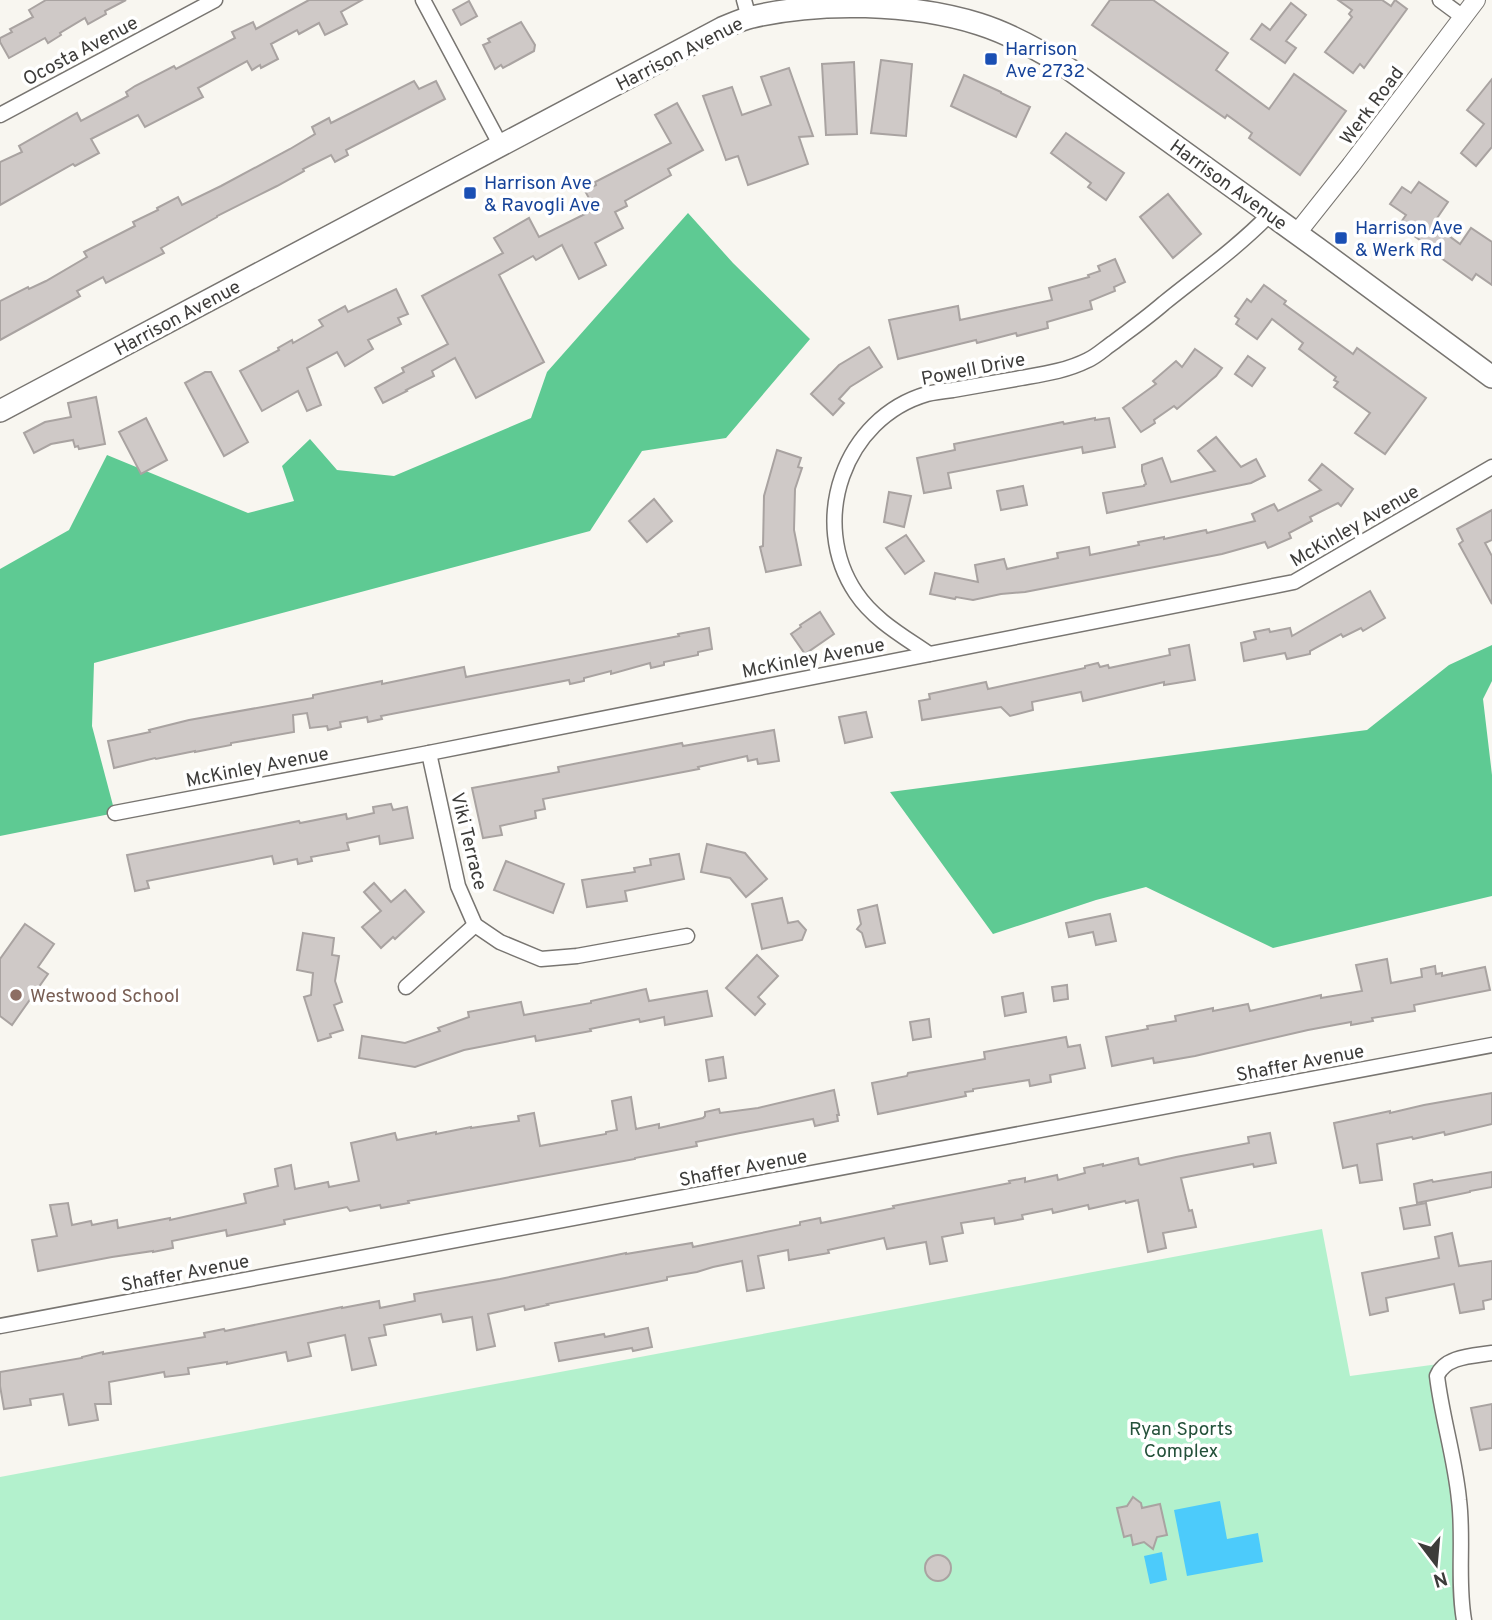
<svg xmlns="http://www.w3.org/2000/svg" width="1492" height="1620" font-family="Overpass,sans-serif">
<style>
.green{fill:#b3f1cd}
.forest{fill:#5eca93}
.water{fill:#4ccbfb}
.building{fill:#cfc9c7;stroke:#a9a3a1;stroke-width:2}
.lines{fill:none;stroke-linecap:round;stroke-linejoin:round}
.minor-casing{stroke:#787571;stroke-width:17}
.tertiary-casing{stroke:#787571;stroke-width:20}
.secondary-casing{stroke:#787571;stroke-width:24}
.minor{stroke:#fff;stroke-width:14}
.tertiary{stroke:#fff;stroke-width:18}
.secondary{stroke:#fff;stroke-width:21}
.transit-dot{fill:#1a4fb4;stroke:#fff;stroke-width:2.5}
.education-dot{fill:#8d6e63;stroke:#fff;stroke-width:2.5}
.labels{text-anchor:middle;stroke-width:7;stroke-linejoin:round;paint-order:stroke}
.transit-label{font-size:19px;fill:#164399;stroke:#fff;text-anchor:start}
.street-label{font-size:19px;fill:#3d3c3a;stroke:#fff}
.education-label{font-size:19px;fill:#785e54;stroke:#fff;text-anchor:start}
.park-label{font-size:19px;fill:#24513a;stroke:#fff}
</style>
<rect width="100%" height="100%" fill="#f8f6f0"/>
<!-- green -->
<polygon class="green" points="1322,1229 1350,1376 1446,1363 1440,1369 1459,1497 1464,1620 0,1620 0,1477"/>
<!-- forest -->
<g class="forest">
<polygon points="688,213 733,263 810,339 726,438 642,451 590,531 94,663 92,726 115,813 0,836 0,569 69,530 107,455 248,513 294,501 282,466 310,439 337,470 394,476 531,418 547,372"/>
<polygon points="1492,645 1492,681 1483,699 1492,775 1492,896 1273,948 1146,887 1096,900 993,934 890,792 1367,730 1449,665"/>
</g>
<!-- water -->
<g class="water">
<polygon points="1220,1501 1227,1539 1258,1533 1263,1562 1187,1576 1174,1510"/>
<polygon points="1162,1552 1167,1580 1150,1584 1144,1556"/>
</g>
<!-- building -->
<g class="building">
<polygon points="46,0 126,0 105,11 106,14 88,24 85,18 60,33 61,35 48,43 45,38 9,58 0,42 0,38 12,32 10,29 33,17 29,10"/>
<polygon points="309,0 362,0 341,12 347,24 325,35 319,23 299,34 297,30 271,44 278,59 261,68 260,65 252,70 247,61 198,88 203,97 145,127 138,115 91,139 99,153 75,166 73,164 0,205 0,162 22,152 19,146 77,113 81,121 128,96 126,92 135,86 174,66 176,69 235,38 232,32 253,22 256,29"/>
<polygon points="1110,0 1153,0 1228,53 1216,70 1269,109 1294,74 1346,111 1300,175 1249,138 1252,133 1227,115 1225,118 1092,25"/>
<polygon points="1338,0 1382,0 1391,6 1395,0 1407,9 1364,68 1360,64 1353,73 1325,52 1352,17 1349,14 1352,10"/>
<polygon points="469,1 477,16 461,25 453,10"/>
<polygon points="1291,3 1306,15 1286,41 1296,48 1285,63 1251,39 1262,24 1270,30"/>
<polygon points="521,22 535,45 534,51 503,68 501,65 495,69 483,45 490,42 488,39"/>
<polygon points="881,60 912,64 906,136 871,133"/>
<polygon points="854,62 857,134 826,135 822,64"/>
<polygon points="789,68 813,136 799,137 808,164 748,185 738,156 726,160 703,96 732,87 742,115 771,105 761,77"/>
<polygon points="964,75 1001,92 1001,93 1030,107 1016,137 951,106"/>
<polygon points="1492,79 1492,147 1476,166 1461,153 1484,124 1467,110"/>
<polygon points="414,81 419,89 436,81 445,99 346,150 348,155 335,162 331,155 303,169 304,171 277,186 217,216 217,217 161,248 164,253 106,283 103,277 77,291 80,296 0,340 0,301 28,287 29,289 46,281 87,257 84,252 135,226 133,222 158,210 157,208 178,197 182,205 221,186 290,149 315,134 312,127 329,118 331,123"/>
<polygon points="677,103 703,150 668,169 671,175 625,201 627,206 615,212 623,228 595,243 606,265 579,279 562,245 536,260 533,256 499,275 544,362 476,398 455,358 432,371 434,376 406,390 407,391 383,403 375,388 404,372 402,368 448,344 422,296 503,253 494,238 529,218 539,237 595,209 585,191 596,185 595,182 671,143 655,115"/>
<polygon points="1066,133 1124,173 1106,200 1088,187 1091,183 1051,153"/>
<polygon points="1419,182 1448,202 1433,224 1460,244 1471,228 1492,242 1492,285 1476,274 1472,280 1441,258 1442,256 1399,225 1406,215 1390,204 1402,187 1411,193"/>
<polygon points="1168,194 1201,234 1173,258 1140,217"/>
<polygon points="1115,259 1125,282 1114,287 1115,291 1090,301 1092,309 1047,322 1048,328 1017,336 1016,333 977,343 976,340 898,359 889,320 958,306 960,320 1052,300 1049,288 1089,277 1088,275 1100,271 1098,266"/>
<polygon points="1264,285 1286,301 1284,304 1353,354 1357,348 1426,398 1385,454 1355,433 1370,413 1334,387 1338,382 1334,380 1336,377 1299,349 1303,343 1272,319 1257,339 1236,324 1239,319 1235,316 1247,299 1251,302"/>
<polygon points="396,289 408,314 398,318 401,324 368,340 373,349 345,366 337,352 307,368 321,405 307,411 298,391 262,411 240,371 279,350 278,348 292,340 293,343 323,326 319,320 345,306 348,312"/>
<polygon points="869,347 882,367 850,387 839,399 844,403 833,415 811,394 839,365"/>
<polygon points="1195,349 1222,368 1216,376 1177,409 1174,406 1154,420 1155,423 1141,432 1123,408 1156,384 1153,381 1176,361 1182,367"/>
<polygon points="1248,356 1265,368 1252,386 1235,374"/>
<polygon points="205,372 211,372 248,442 224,456 185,383"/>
<polygon points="96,397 105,444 79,449 78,446 75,447 73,440 51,444 34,453 24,433 45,422 71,417 68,403"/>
<polygon points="146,418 167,460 141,474 119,432"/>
<polygon points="1095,418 1095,420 1109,418 1115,447 1083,453 1082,447 948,473 951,488 924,493 917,458 955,450 954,444 1063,422 1064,424"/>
<polygon points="1216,437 1241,467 1256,459 1265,476 1251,483 1107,513 1103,493 1144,486 1144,485 1146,484 1142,471 1142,465 1162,458 1171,482 1215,471 1198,451"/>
<polygon points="777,450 801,458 798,467 802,468 795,489 794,530 801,565 766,572 760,547 763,546 764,496"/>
<polygon points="1322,464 1353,489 1341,506 1338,503 1310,517 1312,521 1289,533 1291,538 1268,548 1265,542 1222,554 1025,592 1001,594 973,600 956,597 955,599 930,594 935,573 978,582 975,565 1004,559 1007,569 1058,558 1057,553 1089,547 1090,555 1139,545 1138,542 1164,537 1164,539 1206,530 1207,533 1255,521 1252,514 1274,504 1278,511 1321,490 1309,480"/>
<polygon points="1023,486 1027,505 1001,510 997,491"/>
<polygon points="889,492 911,496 904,527 884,522"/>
<polygon points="654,499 672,521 647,542 629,521"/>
<polygon points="1492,510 1492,540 1485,543 1492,556 1492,604 1459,544 1463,541 1457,529"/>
<polygon points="906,535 924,561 905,574 886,548"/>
<polygon points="1370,591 1385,618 1363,631 1361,628 1343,637 1341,634 1310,651 1310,654 1287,659 1285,653 1244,661 1241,643 1256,639 1254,632 1269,629 1270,632 1290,628 1292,636"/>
<polygon points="820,612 834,634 805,654 791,634 801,627 800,625"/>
<polygon points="709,628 712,649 698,652 698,655 664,662 664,665 651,668 650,663 611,674 611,671 584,678 584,681 570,684 569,680 381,716 382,719 368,722 367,717 340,722 341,727 328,730 327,726 310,728 307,713 293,715 294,732 231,743 231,745 195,752 195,751 156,759 155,758 114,768 108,741 150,732 149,730 189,720 313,698 313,695 382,681 382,684 464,667 466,677 679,636 678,634"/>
<polygon points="1189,645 1195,680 1164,685 1164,682 1083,701 1081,692 1032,702 1033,710 1010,716 1001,707 922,720 919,701 930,699 929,694 986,682 988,689 1085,668 1085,666 1098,663 1100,667 1108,665 1109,668 1170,655 1169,649"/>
<polygon points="866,712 872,737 845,743 839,717"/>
<polygon points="774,730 779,761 758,764 757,759 748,761 747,756 698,767 699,769 543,799 545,809 535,811 536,818 500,826 502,835 483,838 472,788 559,772 558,767 682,743 683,746"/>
<polygon points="391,804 393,810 407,807 413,838 380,844 379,836 347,843 349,850 311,857 312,861 298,864 297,859 274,864 272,856 147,881 149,888 135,891 127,855 299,821 300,823 346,814 347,819 374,813 373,807"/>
<polygon points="707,844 745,853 767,879 746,897 730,878 701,872"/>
<polygon points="679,854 684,879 625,891 627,901 587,907 582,880 635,872 634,868 651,865 650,859"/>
<polygon points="506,861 564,884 553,913 494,890"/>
<polygon points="374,883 391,902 405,890 424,912 395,939 393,937 381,948 362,927 381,911 364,892"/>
<polygon points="782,898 788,923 798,921 806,930 802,940 762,949 752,904"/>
<polygon points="877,905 885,943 866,947 862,933 857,929 861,924 858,910"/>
<polygon points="1110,914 1116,941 1096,945 1093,932 1069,937 1066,923"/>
<polygon points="25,924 54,944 38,967 48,974 12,1025 0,1016 0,959"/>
<polygon points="303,933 334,938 332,955 339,956 335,981 342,1002 334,1005 343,1030 330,1034 331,1037 318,1041 304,997 311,995 313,973 297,970"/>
<polygon points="757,955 778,976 758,997 765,1004 755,1015 726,988"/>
<polygon points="1387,959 1391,983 1422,977 1421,969 1435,966 1436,974 1442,973 1442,976 1485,967 1490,990 1414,1005 1415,1011 1372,1018 1373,1021 1351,1025 1351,1022 1308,1030 1195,1056 1154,1063 1153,1058 1112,1066 1106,1037 1148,1029 1147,1026 1176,1021 1175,1016 1213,1008 1213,1011 1248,1004 1250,1011 1321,995 1321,998 1362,991 1356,965"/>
<polygon points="1067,985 1068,999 1054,1001 1052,987"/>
<polygon points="646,989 649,1001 707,991 712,1016 665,1025 664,1017 640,1022 639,1019 590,1029 591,1031 536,1041 535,1036 464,1050 415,1067 359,1058 362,1036 405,1043 440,1031 438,1028 469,1017 468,1012 521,1002 524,1015 591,1003 591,1001"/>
<polygon points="1023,993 1026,1012 1005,1016 1002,997"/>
<polygon points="929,1019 931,1037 913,1040 910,1022"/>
<polygon points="1066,1037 1068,1047 1080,1045 1085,1068 1050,1075 1051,1082 1030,1086 1029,1080 973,1089 973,1091 965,1092 966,1096 878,1114 872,1083 907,1076 908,1073 985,1059 984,1052"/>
<polygon points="723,1057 726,1078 709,1081 706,1060"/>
<polygon points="834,1090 839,1115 837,1115 838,1121 815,1126 813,1119 740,1133 696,1142 697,1146 635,1158 635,1159 441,1195 408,1201 409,1203 381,1208 380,1205 350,1211 347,1207 284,1220 285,1224 227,1236 226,1230 172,1241 173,1248 153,1252 153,1251 112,1257 38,1271 32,1240 57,1236 50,1205 68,1203 72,1225 91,1221 92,1225 117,1220 118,1228 170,1218 170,1220 246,1203 244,1194 278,1186 275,1169 291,1165 295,1189 328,1182 329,1187 359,1181 351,1143 395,1133 397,1140 436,1132 436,1134 471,1127 471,1128 519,1121 518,1116 534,1113 540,1146 606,1134 606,1132 617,1130 612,1101 631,1097 636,1129 659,1124 659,1128 703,1118 705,1116 705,1112 719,1109 720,1113 758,1108"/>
<polygon points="1492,1093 1492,1124 1445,1135 1444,1132 1413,1139 1412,1137 1377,1144 1382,1180 1360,1183 1357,1165 1343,1168 1334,1123 1390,1111 1390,1113 1424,1105"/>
<polygon points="1270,1133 1276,1163 1254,1167 1253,1164 1181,1178 1189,1211 1192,1210 1196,1227 1163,1233 1166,1248 1148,1252 1138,1200 1126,1203 1125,1201 1089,1209 1088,1205 1053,1213 1052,1209 1022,1215 1023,1219 995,1224 994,1218 961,1223 963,1233 942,1237 947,1261 930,1264 926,1242 887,1249 884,1238 828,1250 829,1253 789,1260 788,1250 758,1256 764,1288 747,1291 742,1261 713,1267 697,1272 667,1277 667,1280 547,1304 548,1305 525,1310 524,1306 488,1314 495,1346 477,1350 472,1317 443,1322 441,1314 384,1325 386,1335 369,1338 376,1365 352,1370 345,1335 308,1343 311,1356 288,1361 286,1352 227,1364 227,1362 188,1368 189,1374 165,1377 164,1372 109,1382 111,1404 95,1404 98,1420 69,1425 63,1394 30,1399 31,1405 4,1409 0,1386 0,1372 82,1358 82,1357 103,1352 103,1354 205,1337 204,1333 224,1329 225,1331 342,1307 342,1308 379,1301 380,1308 415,1301 414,1294 500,1279 626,1253 626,1254 692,1243 693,1247 800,1225 800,1222 820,1218 821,1223 894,1208 893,1206 1010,1183 1009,1181 1025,1178 1025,1182 1057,1175 1058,1180 1085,1173 1084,1168 1103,1164 1103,1166 1138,1158 1139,1164 1141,1165 1176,1157 1249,1143 1248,1137"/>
<polygon points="1492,1172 1492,1187 1470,1191 1470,1192 1417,1203 1414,1184 1432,1180 1433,1182"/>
<polygon points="1426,1203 1430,1225 1404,1229 1400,1208"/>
<polygon points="1452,1233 1459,1266 1492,1261 1492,1299 1483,1301 1484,1309 1460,1313 1454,1284 1386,1298 1388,1311 1370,1315 1362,1273 1439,1258 1435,1237"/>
<polygon points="648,1328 652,1347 633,1351 632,1348 559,1361 555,1343 604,1334 605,1337"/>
<polygon points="1492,1404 1492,1448 1480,1450 1471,1408"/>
<polygon points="1133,1497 1141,1503 1142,1508 1160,1504 1167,1535 1157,1537 1153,1549 1144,1542 1133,1545 1131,1535 1124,1537 1117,1508 1127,1506"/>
<circle cx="938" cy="1568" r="13"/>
</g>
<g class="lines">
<!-- minor casing -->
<g class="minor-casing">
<g id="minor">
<polyline points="423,0 501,146"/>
<polyline points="744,0 749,18"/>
<polyline points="1440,0 1463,17"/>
<polyline points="0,115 215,0"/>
<path d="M 929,654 C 903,636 874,620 856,593 C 808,522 844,418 927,394 C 935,392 944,391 953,390 C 976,386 998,382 1021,378 C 1044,374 1066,371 1088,360 C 1097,356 1105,348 1114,342 C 1131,329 1148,317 1164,303 C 1200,274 1238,247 1270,214"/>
<polyline points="429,753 458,886 475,925 500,942 541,959 577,956 687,936"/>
<polyline points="115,813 429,753 1294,582 1492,467"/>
<polyline points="406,987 475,925"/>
<polyline points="0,1326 1492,1045"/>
<path d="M 1464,1620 C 1457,1580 1464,1540 1459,1500 C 1455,1458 1442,1418 1437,1376 C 1445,1356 1473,1356 1492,1353"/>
</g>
</g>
<!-- tertiary casing -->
<g class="tertiary-casing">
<polyline id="tertiary" points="1297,233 1351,165 1476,0"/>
</g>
<!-- secondary casing -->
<g class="secondary-casing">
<path id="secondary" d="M 0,411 L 722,28 C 732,24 742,19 752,17 C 820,1 912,3 979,24 C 1011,34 1041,51 1069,69 L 1317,248 L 1492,377"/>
</g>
<!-- minor -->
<use href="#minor" class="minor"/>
<!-- tertiary -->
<use href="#tertiary" class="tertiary"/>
<!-- secondary -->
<use href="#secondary" class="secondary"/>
</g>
<!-- markers -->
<g class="transit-dot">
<rect x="984" y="52" width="14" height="14" rx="3.5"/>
<rect x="463" y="186" width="14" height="14" rx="3.5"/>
<rect x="1334" y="231" width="14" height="14" rx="3.5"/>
</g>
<circle class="education-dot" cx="16" cy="995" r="7"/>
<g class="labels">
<!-- transit labels -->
<g class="transit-label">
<text x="1005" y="55">Harrison<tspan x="1005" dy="22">Ave 2732</tspan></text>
<text x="484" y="189">Harrison Ave<tspan x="484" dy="22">&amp; Ravogli Ave</tspan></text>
<text x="1355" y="234">Harrison Ave<tspan x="1355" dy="22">&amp; Werk Rd</tspan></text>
</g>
<!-- street labels -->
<g class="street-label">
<text transform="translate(80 50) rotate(-28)" y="7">Ocosta Avenue</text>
<text transform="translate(679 53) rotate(-27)" y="7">Harrison Avenue</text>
<text transform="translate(1371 105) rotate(-53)" y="7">Werk Road</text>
<text transform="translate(1229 184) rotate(36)" y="7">Harrison Avenue</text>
<text transform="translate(177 317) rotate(-28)" y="7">Harrison Avenue</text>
<text transform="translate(973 368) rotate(-11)" y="7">Powell Drive</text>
<text transform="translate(1354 525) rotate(-30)" y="7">McKinley Avenue</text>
<text transform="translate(813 657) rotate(-11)" y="7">McKinley Avenue</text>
<text transform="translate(257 766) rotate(-11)" y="7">McKinley Avenue</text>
<text transform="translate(470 841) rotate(76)" y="7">Viki Terrace</text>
<text transform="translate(1300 1062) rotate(-11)" y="7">Shaffer Avenue</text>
<text transform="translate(743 1167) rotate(-11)" y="7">Shaffer Avenue</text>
<text transform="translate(185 1272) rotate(-11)" y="7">Shaffer Avenue</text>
</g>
<!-- education labels -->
<g class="education-label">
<text x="30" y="1002">Westwood School</text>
</g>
<!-- park labels -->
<g class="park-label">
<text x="1181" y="1435">Ryan Sports<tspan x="1181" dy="22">Complex</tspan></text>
</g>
</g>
<!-- north arrow -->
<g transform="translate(1436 1564) rotate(164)" stroke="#ffffff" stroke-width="5" paint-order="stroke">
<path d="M0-5L12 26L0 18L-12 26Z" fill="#3d3c3a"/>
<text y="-10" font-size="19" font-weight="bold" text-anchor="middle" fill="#3d3c3a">N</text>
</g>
</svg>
